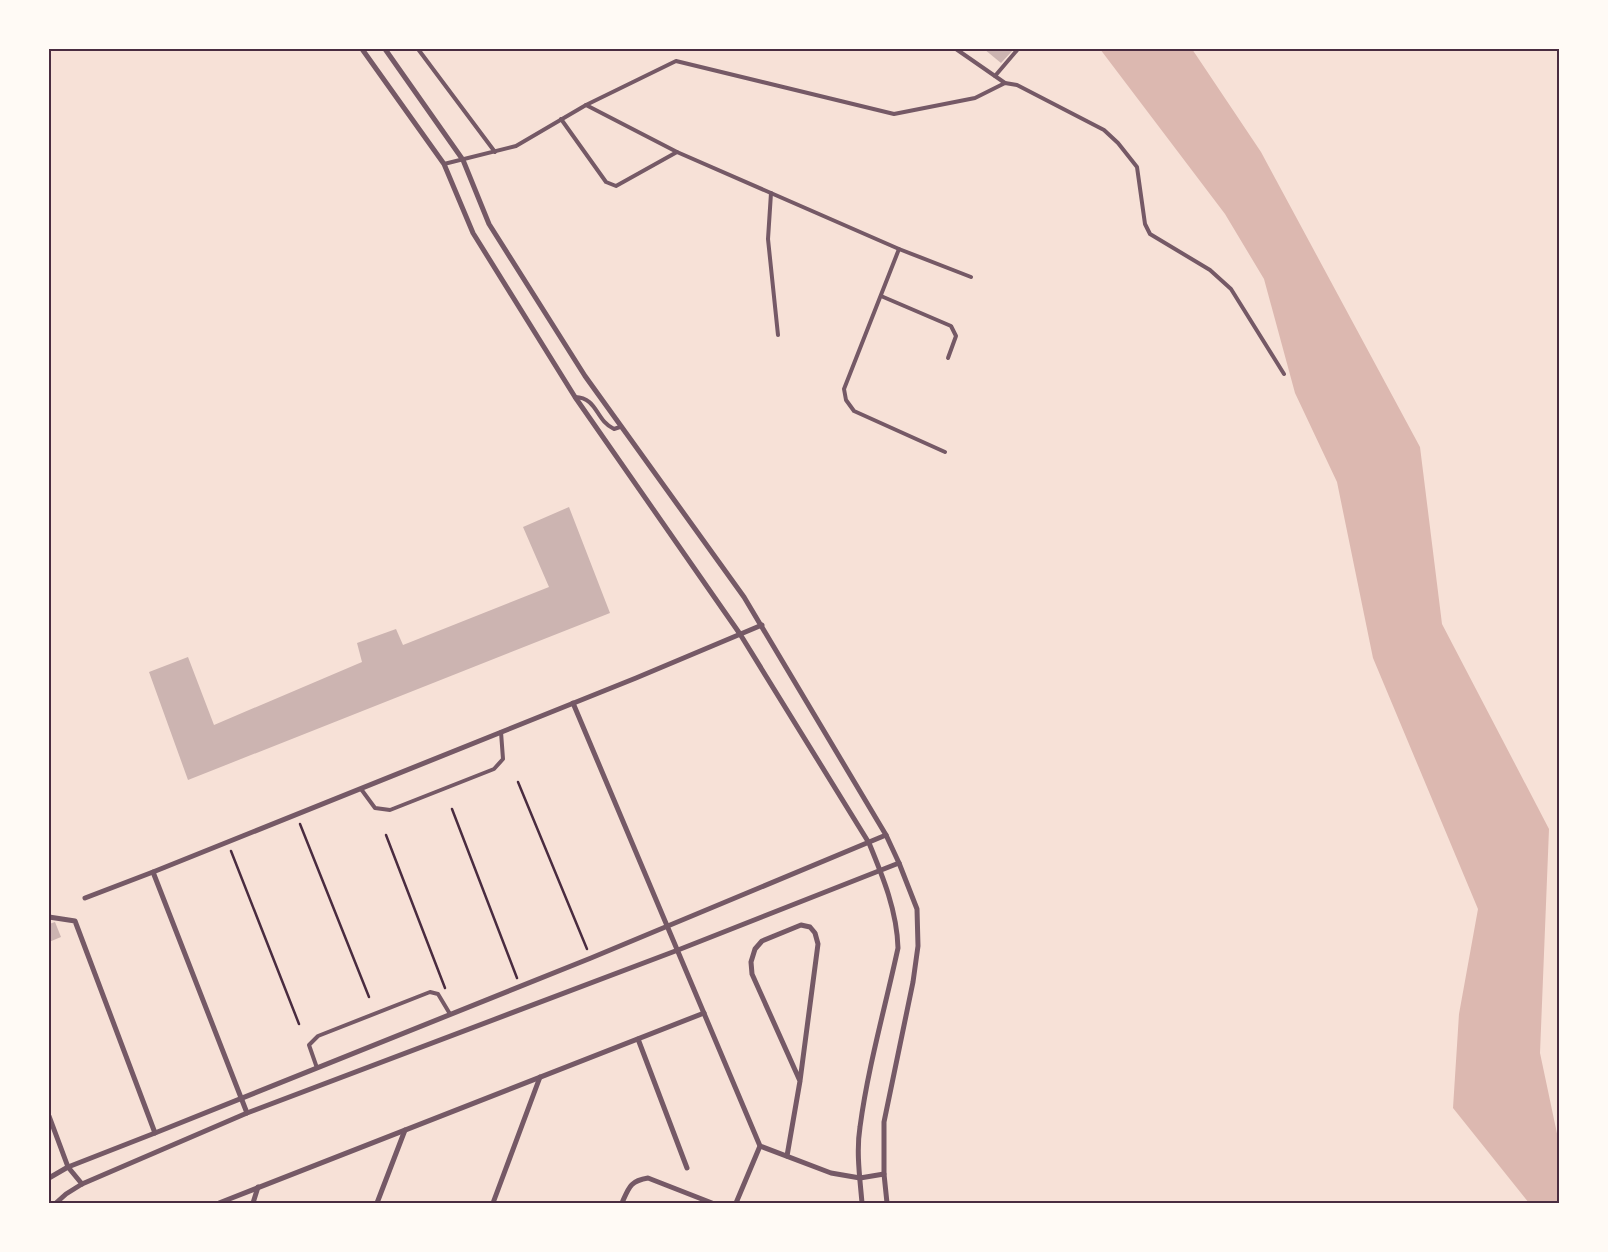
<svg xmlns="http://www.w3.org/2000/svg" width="1608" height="1252" font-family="'Fira Sans Condensed',sans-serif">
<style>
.water{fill:#dcb8b0}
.building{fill:#ccb4b1}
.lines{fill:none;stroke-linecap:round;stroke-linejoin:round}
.path{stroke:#4a2c40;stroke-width:2.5}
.service{stroke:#755966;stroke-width:4}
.minor{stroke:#755966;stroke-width:5}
.neatline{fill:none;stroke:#4a2c40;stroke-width:2}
</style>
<rect width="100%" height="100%" fill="#f7e1d7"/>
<!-- water -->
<polygon class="water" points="1100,49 1192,49 1261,152 1420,447 1442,624 1549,829 1540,1053 1559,1143 1559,1203 1529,1203 1453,1108 1459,1014 1478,909 1373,658 1337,482 1295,393 1264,279 1225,214"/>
<!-- building -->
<g class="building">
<polygon points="984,49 1014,49 1001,63"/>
<polygon points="569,507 610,613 188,780 149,672 188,657 214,725 362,662 357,643 396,629 403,645 549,587 523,527"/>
<polygon points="55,922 61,937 49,942 49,924"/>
</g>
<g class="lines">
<!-- path -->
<g class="path">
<polyline points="518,782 587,949"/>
<polyline points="452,809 517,978"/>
<polyline points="300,824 369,997"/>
<polyline points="386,835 445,988"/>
<polyline points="231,851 299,1024"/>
</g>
<!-- service -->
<g class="service">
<polyline points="418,49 495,152"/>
<polyline points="956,49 1005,83"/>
<polyline points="995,76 1018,49"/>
<polyline points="586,105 677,152 899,249 971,277"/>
<polyline points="561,119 606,182 616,186 677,152"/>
<polyline points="444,164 516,146 586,105 676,61 894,114 975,98 1005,83 1017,85 1104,130 1118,143 1137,167 1145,224 1150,234 1210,270 1231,289 1284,374"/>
<polyline points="771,193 768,239 778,335"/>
<polyline points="899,249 844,389 846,400 854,411 945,452"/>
<polyline points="881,296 951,326 956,336 948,358"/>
<path d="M 575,397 C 598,398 595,420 614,429 L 620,427"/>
<polyline points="361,789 375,808 390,810 494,769 503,759 501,732"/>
<polyline points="317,1068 309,1045 318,1036 430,992 438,994 450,1014"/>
</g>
<!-- minor -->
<g class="minor">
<path d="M 362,49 L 444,164 L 473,233 L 575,397 L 740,634 L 869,843 C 883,877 897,911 898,948 C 885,1008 868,1067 860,1127 C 856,1152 860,1179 862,1203"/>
<polyline points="385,49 463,160 489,224 585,376 744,597 886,835 899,863 917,909 918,946 913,982 884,1122 884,1174 887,1203"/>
<polyline points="573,703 760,1146 736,1203"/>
<polyline points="153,872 247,1113"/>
<polyline points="85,898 153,872 636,678 762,625"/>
<polyline points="49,917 75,921 155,1133"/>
<polyline points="638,1039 687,1168"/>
<polyline points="49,1116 68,1167 82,1184"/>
<polyline points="760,1146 831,1173 860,1178 884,1174"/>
<polyline points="787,1156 800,1081 818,944 815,933 810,927 801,925 762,941 755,949 751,962 752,974 800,1081"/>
<polyline points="49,1178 68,1167 155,1133 591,958 886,835"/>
<polyline points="56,1203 66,1194 82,1184 247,1113 678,950 899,863"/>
<polyline points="219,1203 704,1013"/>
<polyline points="253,1203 258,1187"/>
<polyline points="377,1203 405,1130"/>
<polyline points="493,1203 540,1077"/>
<path d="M 622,1203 C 629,1187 630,1181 648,1178 L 712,1203"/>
</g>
</g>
<!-- border -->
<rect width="1608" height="1252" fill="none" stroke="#fffaf5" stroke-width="100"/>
<rect x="50" y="50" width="1508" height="1152" class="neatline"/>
</svg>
